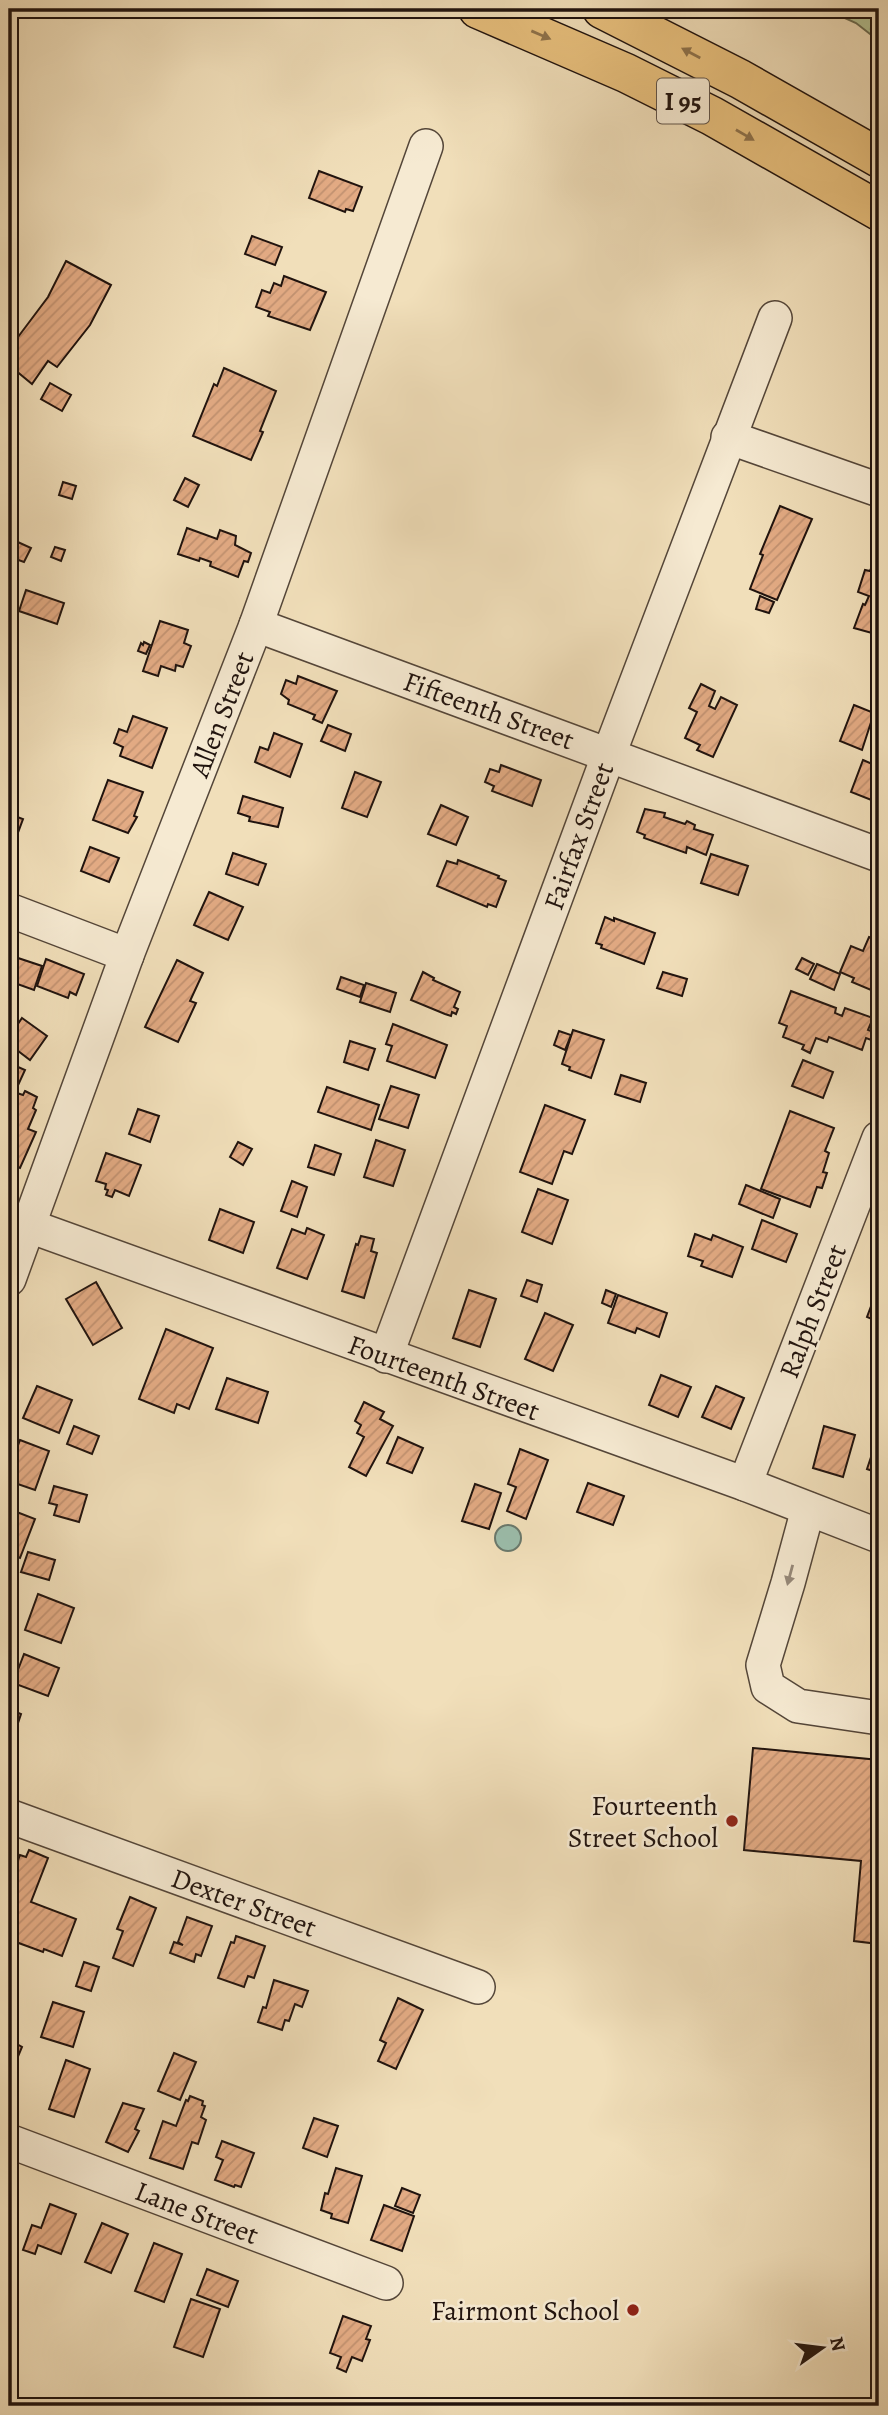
<svg xmlns="http://www.w3.org/2000/svg" width="888" height="2415" font-family="Alegreya,serif">
<style>
.forest{fill:url(#forest-firs);stroke:#6a6b51;stroke-width:2}
.water{fill:#9bbdab;stroke:#6a796c;stroke-width:2}
.building{fill:url(#building-hatch);stroke:#20130e;stroke-width:2}
.lines{fill:none;stroke-linecap:round;stroke-linejoin:round}
.minor-casing{stroke:#544639;stroke-width:36}
.highway-casing{stroke:#20130e;stroke-width:41}
.minor{stroke:#f6ead2;stroke-width:33}
.highway{stroke:#e8c07d;stroke-width:38}
.oneway{fill:#8e724b}
.oneway2{fill:#96897a}
.poi-dot{fill:#8f2418;stroke:#f6ead2;stroke-width:2.5}
.labels{text-anchor:middle;stroke-width:5;stroke-linejoin:round;paint-order:stroke}
.shield{fill:#f6ead2;stroke:#605449;stroke-width:2}
.shield-label{font-size:26px;font-weight:bold;fill:#20130e}
.street-label{font-size:28px;fill:#20130e;stroke:#f6ead2}
.poi-label{font-size:28px;fill:#20130e;stroke:#f6ead2;text-anchor:end}
</style>
<defs>
<pattern id="forest-firs" width="22" height="20" patternUnits="userSpaceOnUse" patternTransform="scale(1.75)"><rect width="22" height="20" fill="#b4c394"/><path d="M5 1l3.5 6h-7zM16 11l3.5 6h-7z" fill="#9aa77e"/></pattern>
<pattern id="building-hatch" width="6" height="6" patternUnits="userSpaceOnUse" patternTransform="scale(1.75)"><rect width="6" height="6" fill="#e3ab84"/><path d="M-1 1l2-2M0 6l6-6M5 7l2-2" fill="none" stroke="#c29271"/></pattern>
</defs>
<rect width="100%" height="100%" fill="#f1dfba"/>
<filter id="stains"><feTurbulence type="fractalNoise" baseFrequency=".00286" numOctaves="4"/><feColorMatrix values="0 0 0 0 .2 0 0 0 0 .09 0 0 0 0 .02 0 0 0 .5 -.17"/></filter>
<radialGradient id="worn" r=".72"><stop offset=".6" stop-color="#630" stop-opacity="0"/><stop offset="1" stop-color="#630" stop-opacity=".3"/></radialGradient>
<!-- forest -->
<polygon class="forest" points="825,9 879,9 879,41 856,23"/>
<!-- water -->
<circle class="water" cx="508" cy="1538" r="13"/>
<!-- building -->
<g class="building">
<polygon points="319,171 362,187 353,211 346,209 345,212 309,198"/>
<polygon points="252,236 282,247 275,265 245,254"/>
<polygon points="66,261 111,285 90,325 57,367 48,361 32,384 9,365 9,349 48,297"/>
<polygon points="284,276 326,292 310,330 268,316 270,312 256,307 262,290 270,293 274,283 281,286"/>
<polygon points="224,368 276,391 260,431 263,432 251,460 193,436 214,384 217,386"/>
<polygon points="50,383 71,395 62,411 41,399"/>
<polygon points="185,478 199,485 188,507 174,500"/>
<polygon points="63,482 76,486 72,499 59,495"/>
<polygon points="780,506 812,519 777,600 750,589 763,555 760,554"/>
<polygon points="187,528 217,539 220,530 236,536 235,545 251,553 248,562 244,561 238,577 210,566 211,562 200,558 199,561 178,554"/>
<polygon points="9,538 31,548 24,562 13,558 9,568"/>
<polygon points="55,547 65,550 61,561 51,557"/>
<polygon points="879,547 879,635 854,628 863,604 865,605 869,596 858,592 865,570 870,571"/>
<polygon points="26,590 64,603 57,624 19,611"/>
<polygon points="760,596 774,602 769,613 756,609"/>
<polygon points="160,621 188,630 184,643 191,646 183,667 176,665 175,671 161,666 158,676 143,671"/>
<polygon points="144,642 150,645 146,654 138,651 141,643 143,645"/>
<polygon points="298,676 337,691 322,723 313,719 315,715 288,704 289,700 281,694 286,680 296,684"/>
<polygon points="701,684 715,691 709,706 715,709 721,697 737,705 713,757 697,750 700,745 685,738 697,712 689,708"/>
<polygon points="854,705 874,713 862,750 840,741"/>
<polygon points="133,716 167,728 152,768 120,756 123,747 114,743 119,729 127,732"/>
<polygon points="328,725 351,734 345,751 321,741"/>
<polygon points="274,733 302,744 290,777 255,762 260,747 268,750"/>
<polygon points="863,760 879,767 879,803 851,792"/>
<polygon points="501,765 541,780 532,806 492,791 494,786 485,782 490,769 499,772"/>
<polygon points="355,772 381,782 367,817 342,808"/>
<polygon points="108,780 143,792 134,816 137,817 128,833 93,820"/>
<polygon points="243,796 283,808 278,827 249,821 250,817 238,813"/>
<polygon points="441,805 468,817 456,845 428,834"/>
<polygon points="645,809 665,813 664,817 685,824 687,821 695,825 694,829 713,835 706,855 687,847 686,853 644,838 645,835 637,832"/>
<polygon points="9,814 23,819 13,846 9,845"/>
<polygon points="90,847 119,858 109,882 81,871"/>
<polygon points="233,853 266,864 258,885 226,874"/>
<polygon points="711,854 748,866 738,895 701,883"/>
<polygon points="458,860 499,876 498,878 506,881 496,907 488,904 487,907 437,886 447,861 457,864"/>
<polygon points="209,892 243,907 228,940 194,925"/>
<polygon points="605,917 614,921 614,918 655,933 644,964 601,948 602,945 596,943"/>
<polygon points="869,937 879,942 879,988 873,986 871,990 852,982 854,978 840,972 851,946 863,951"/>
<polygon points="9,955 42,966 34,990 9,981"/>
<polygon points="802,958 814,964 808,975 796,969"/>
<polygon points="46,959 84,974 76,995 70,992 68,998 37,986"/>
<polygon points="177,960 203,973 190,1001 196,1003 178,1042 145,1027"/>
<polygon points="817,964 840,974 834,990 810,979"/>
<polygon points="423,972 434,978 433,980 460,992 454,1007 458,1009 456,1014 452,1012 451,1016 445,1014 411,1000"/>
<polygon points="663,972 687,979 682,996 657,988"/>
<polygon points="341,977 364,985 360,997 337,989"/>
<polygon points="366,983 396,993 390,1012 360,1002"/>
<polygon points="791,991 836,1008 835,1013 842,1016 845,1008 873,1018 868,1030 877,1033 874,1041 866,1038 862,1050 829,1037 827,1042 816,1038 810,1053 802,1049 804,1045 783,1037 787,1026 779,1023"/>
<polygon points="22,1018 47,1036 30,1060 9,1044 9,1037"/>
<polygon points="393,1024 447,1045 435,1078 387,1061 392,1046 386,1044"/>
<polygon points="573,1030 604,1040 591,1078 569,1070 570,1067 562,1064"/>
<polygon points="559,1031 571,1035 565,1050 554,1045"/>
<polygon points="350,1041 375,1049 368,1070 344,1062"/>
<polygon points="803,1060 833,1072 823,1098 792,1086"/>
<polygon points="9,1063 25,1070 14,1094 9,1092"/>
<polygon points="621,1075 646,1083 640,1102 615,1094"/>
<polygon points="391,1086 419,1095 408,1128 379,1119"/>
<polygon points="327,1087 379,1105 371,1130 318,1112"/>
<polygon points="25,1091 37,1097 33,1108 36,1110 28,1129 36,1132 20,1168 11,1164 9,1165 9,1103 11,1098 15,1099 17,1093 23,1095"/>
<polygon points="545,1105 585,1120 572,1154 564,1151 552,1184 520,1172"/>
<polygon points="138,1109 159,1116 150,1142 129,1134"/>
<polygon points="790,1111 834,1128 825,1151 829,1153 823,1172 827,1173 822,1188 817,1187 810,1207 761,1189"/>
<polygon points="376,1140 405,1150 393,1186 364,1177"/>
<polygon points="238,1142 252,1149 243,1165 230,1157"/>
<polygon points="315,1145 341,1154 334,1175 308,1167"/>
<polygon points="106,1153 141,1165 129,1196 115,1190 112,1197 106,1195 108,1190 105,1189 106,1184 96,1181"/>
<polygon points="292,1181 307,1187 297,1217 281,1211"/>
<polygon points="746,1185 780,1199 773,1218 739,1204"/>
<polygon points="538,1189 568,1200 552,1244 522,1232"/>
<polygon points="220,1209 254,1222 243,1253 209,1240"/>
<polygon points="762,1220 797,1234 786,1262 752,1249"/>
<polygon points="307,1228 324,1235 307,1279 277,1268 292,1229 305,1234"/>
<polygon points="695,1234 711,1240 713,1235 743,1247 732,1277 701,1266 703,1261 688,1256"/>
<polygon points="361,1236 374,1239 371,1251 377,1253 364,1298 342,1291 356,1244 358,1245"/>
<polygon points="527,1280 542,1285 537,1302 521,1296"/>
<polygon points="96,1282 122,1328 93,1345 66,1299"/>
<polygon points="879,1285 879,1322 867,1317"/>
<polygon points="469,1290 496,1299 480,1347 453,1338"/>
<polygon points="606,1290 616,1294 611,1307 602,1303"/>
<polygon points="618,1295 667,1313 659,1337 637,1328 635,1333 608,1323"/>
<polygon points="545,1313 573,1325 553,1371 525,1359"/>
<polygon points="166,1329 213,1348 189,1409 177,1404 174,1413 139,1399"/>
<polygon points="661,1375 691,1387 678,1417 649,1405"/>
<polygon points="227,1378 268,1392 258,1423 216,1409"/>
<polygon points="37,1386 72,1400 59,1433 23,1418"/>
<polygon points="716,1386 744,1398 731,1429 702,1417"/>
<polygon points="364,1402 384,1412 380,1419 393,1426 366,1476 349,1467 364,1437 357,1433 361,1425 355,1421"/>
<polygon points="74,1426 99,1436 92,1454 67,1444"/>
<polygon points="824,1426 855,1435 843,1477 813,1468"/>
<polygon points="879,1433 879,1473 867,1469"/>
<polygon points="398,1437 423,1448 412,1473 387,1463"/>
<polygon points="20,1440 49,1451 35,1490 9,1481 9,1454 14,1456"/>
<polygon points="520,1449 548,1460 526,1519 507,1511 516,1487 508,1484"/>
<polygon points="588,1483 624,1496 613,1525 577,1512"/>
<polygon points="475,1484 501,1493 489,1529 462,1521"/>
<polygon points="54,1486 87,1495 79,1522 54,1515 57,1505 49,1503"/>
<polygon points="9,1509 35,1519 20,1558 9,1553"/>
<polygon points="28,1552 55,1560 49,1580 21,1572"/>
<polygon points="38,1594 74,1608 61,1643 25,1630"/>
<polygon points="24,1654 59,1668 48,1696 13,1683"/>
<polygon points="9,1709 21,1714 14,1735 9,1733"/>
<polygon points="753,1748 879,1760 879,1944 854,1941 861,1861 744,1850"/>
<polygon points="29,1850 48,1858 31,1902 76,1919 62,1956 44,1949 43,1952 16,1942 17,1938 9,1935 9,1884 20,1855 26,1857"/>
<polygon points="130,1897 156,1908 133,1966 113,1958 123,1931 117,1929"/>
<polygon points="187,1917 212,1926 201,1956 196,1954 194,1962 170,1953 174,1942 183,1945 178,1942"/>
<polygon points="236,1936 265,1946 254,1978 248,1976 244,1987 218,1978 231,1942 234,1943"/>
<polygon points="84,1962 99,1967 91,1991 76,1986"/>
<polygon points="274,1980 308,1991 302,2007 295,2004 289,2021 285,2020 282,2030 258,2022 263,2007 266,2008"/>
<polygon points="398,1998 423,2010 396,2069 378,2061 386,2043 380,2040"/>
<polygon points="53,2002 84,2012 73,2047 41,2037"/>
<polygon points="15,2043 22,2047 14,2066 9,2063 9,2045 13,2047"/>
<polygon points="174,2053 196,2062 180,2100 158,2091"/>
<polygon points="66,2060 90,2069 74,2117 49,2109"/>
<polygon points="190,2096 203,2101 202,2105 205,2106 201,2117 206,2120 198,2144 192,2142 183,2169 150,2158 163,2121 176,2126 186,2100 188,2101"/>
<polygon points="123,2103 144,2109 135,2129 139,2131 128,2152 106,2142"/>
<polygon points="314,2118 338,2126 327,2157 303,2148"/>
<polygon points="222,2141 254,2153 241,2187 235,2185 234,2187 215,2180 223,2160 216,2157"/>
<polygon points="336,2168 362,2176 348,2223 331,2218 332,2214 321,2210 325,2193 328,2194"/>
<polygon points="402,2188 420,2195 413,2213 395,2206"/>
<polygon points="50,2204 76,2214 61,2254 38,2245 35,2254 23,2250 32,2225 41,2228"/>
<polygon points="384,2205 414,2216 402,2251 371,2240"/>
<polygon points="102,2223 128,2234 111,2273 85,2262"/>
<polygon points="154,2243 182,2254 164,2302 135,2291"/>
<polygon points="207,2269 238,2281 228,2307 197,2295"/>
<polygon points="191,2299 220,2309 203,2357 174,2347"/>
<polygon points="343,2316 371,2326 366,2339 370,2340 362,2361 352,2357 346,2372 337,2368 341,2357 330,2353"/>
</g>
<g class="lines">
<!-- minor casing -->
<g class="minor-casing">
<g id="minor">
<polyline points="728,437 879,490"/>
<polyline points="256,625 879,855"/>
<polyline points="9,910 127,955"/>
<polyline points="10,1219 745,1484 879,1536"/>
<polyline points="9,1279 127,955 256,625 426,146"/>
<polyline points="386,1356 609,754 775,318"/>
<polyline points="745,1484 879,1138"/>
<polyline points="808,1509 788,1583 763,1665 768,1687 798,1706 879,1718"/>
<polyline points="9,1816 478,1987"/>
<polyline points="9,2141 386,2283"/>
</g>
</g>
<!-- highway casing -->
<g class="highway-casing">
<g id="highway">
<polyline points="478,9 626,73 712,116 879,211"/>
<polyline points="602,9 740,79 879,158"/>
</g>
</g>
<!-- minor -->
<use href="#minor" class="minor"/>
<!-- highway -->
<use href="#highway" class="highway"/>
</g>
<!-- one-way arrows -->
<defs><path id="oneway-solid" d="M-6-.8H1V-3.2L6.5 0L1 3.2V.8H-6Z" transform="scale(1.75)"/></defs>
<g class="oneway">
<use href="#oneway-solid" transform="translate(541 35) rotate(23)"/>
<use href="#oneway-solid" transform="translate(691 53) rotate(-152)"/>
<use href="#oneway-solid" transform="translate(745 135) rotate(30)"/>
</g>
<use class="oneway2" href="#oneway-solid" transform="translate(790 1575) rotate(105)"/>
<!-- markers -->
<g class="poi-dot">
<circle cx="732" cy="1821" r="7"/>
<circle cx="633" cy="2310" r="7"/>
</g>
<g class="labels">
<!-- shield labels -->
<rect class="shield" x="657" y="78.5" width="52" height="45" rx="5"/>
<g class="shield-label">
<text x="683" y="110">I 95</text>
</g>
<!-- street labels -->
<g class="street-label">
<text transform="translate(489 710) rotate(20)" y="10">Fifteenth Street</text>
<text transform="translate(221 714) rotate(-69)" y="10">Allen Street</text>
<text transform="translate(578 836) rotate(-70)" y="10">Fairfax Street</text>
<text transform="translate(812 1311) rotate(-69)" y="10">Ralph Street</text>
<text transform="translate(444 1377) rotate(20)" y="10">Fourteenth Street</text>
<text transform="translate(244 1902) rotate(20)" y="10">Dexter Street</text>
<text transform="translate(197 2212) rotate(21)" y="10">Lane Street</text>
</g>
<!-- poi labels -->
<g class="poi-label">
<text x="718" y="1815">Fourteenth<tspan x="718" dy="32">Street School</tspan></text>
<text x="619" y="2320">Fairmont School</text>
</g>
</g>
<!-- margin -->
<rect width="888" height="2415" fill="none" stroke="#f1dfba" stroke-width="35"/>
<rect x="10" y="10" width="867" height="2394" fill="none" stroke="#20130e" stroke-width="3.5"/>
<rect x="18" y="18" width="853" height="2380" fill="none" stroke="#20130e" stroke-width="2"/>
<!-- north arrow -->
<g transform="translate(822 2348) rotate(76)" stroke="#f6ead2" stroke-width="5" paint-order="stroke">
<path d="M0-5L12 26L0 18L-12 26Z" fill="#20130e"/>
<text y="-10" font-size="19" font-weight="bold" text-anchor="middle" fill="#20130e">N</text>
</g>
<rect width="100%" height="100%" filter="url(#stains)"/>
<rect width="100%" height="100%" fill="url(#worn)"/>
</svg>
